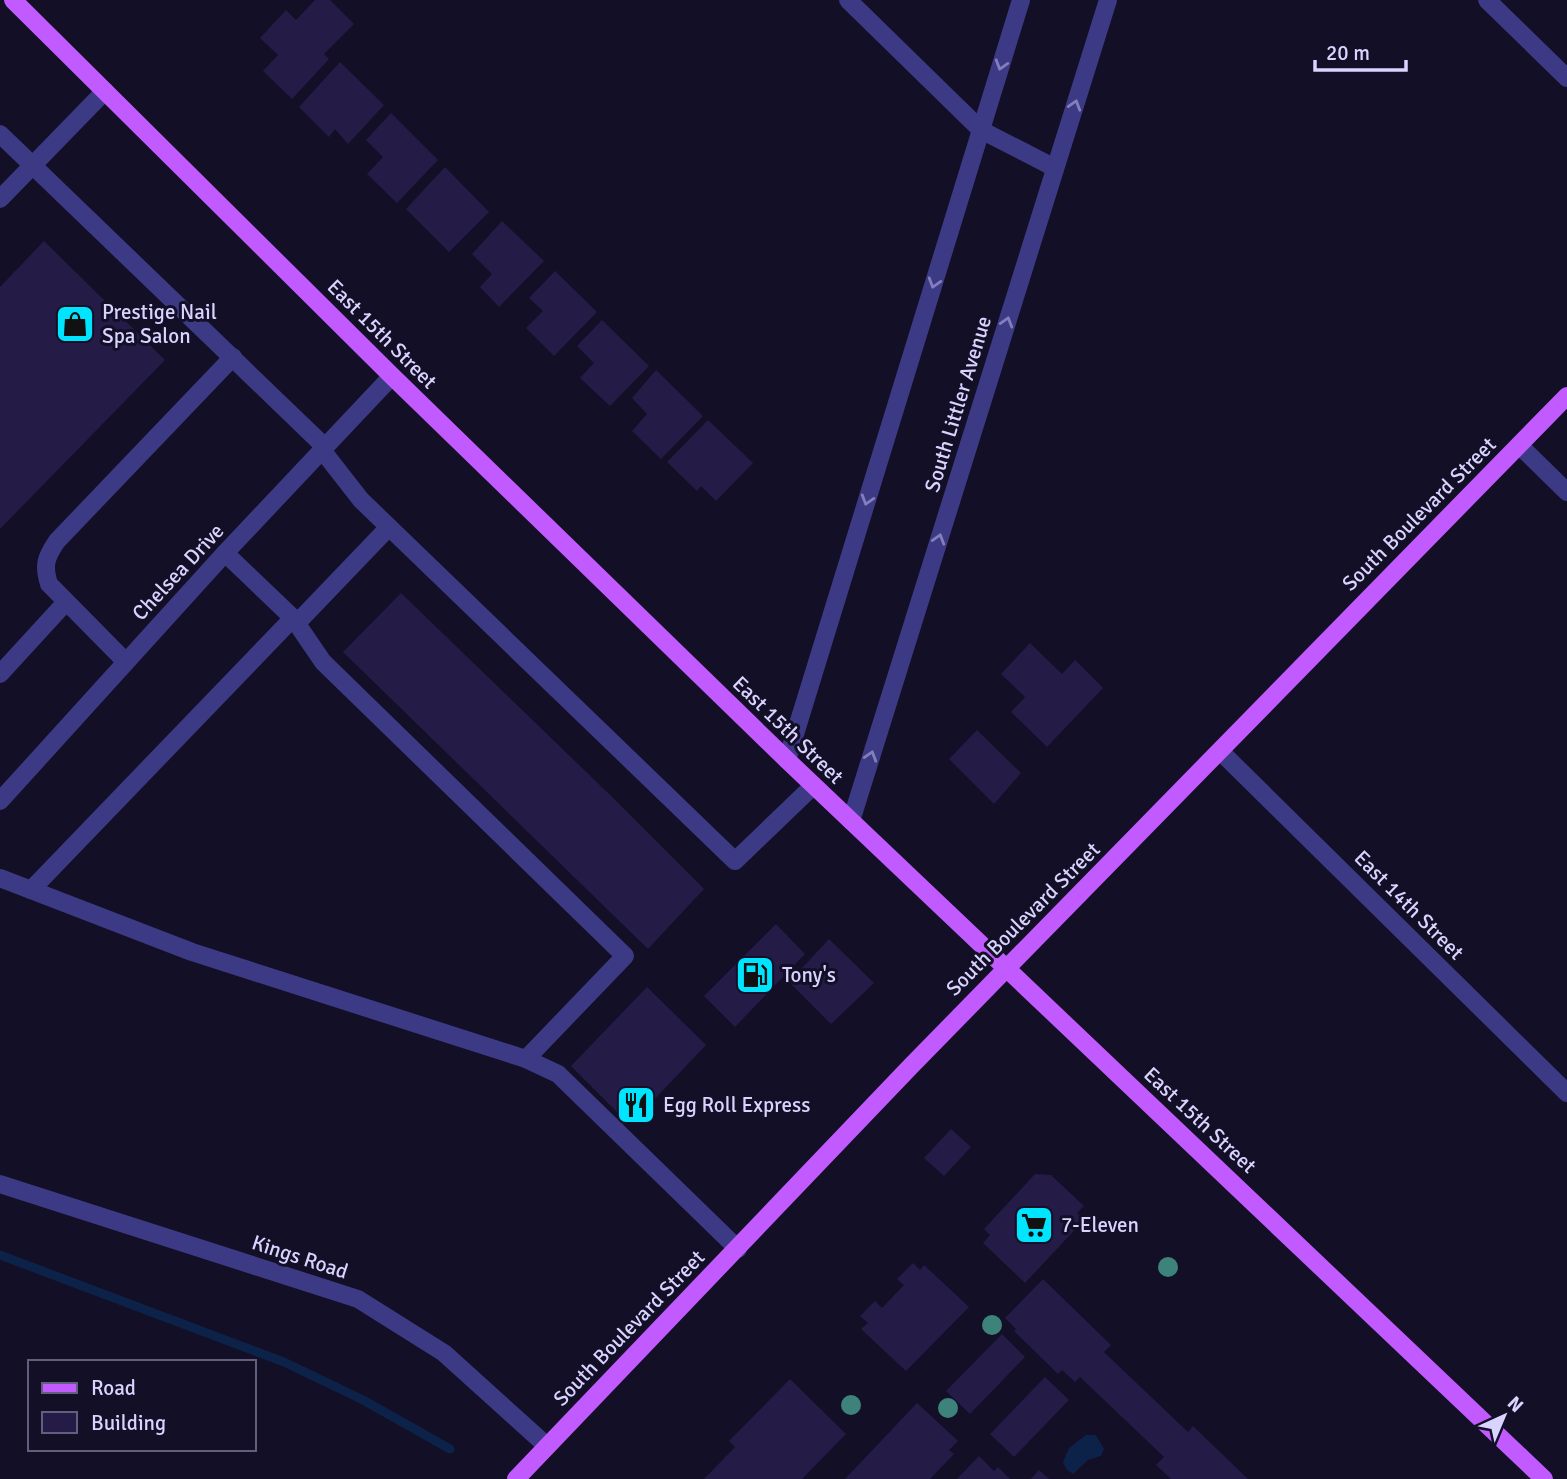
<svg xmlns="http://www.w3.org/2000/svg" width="1567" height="1479" font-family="Signika,sans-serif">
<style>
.water{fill:#0c2248}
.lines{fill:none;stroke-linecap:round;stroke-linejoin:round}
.stream{stroke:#0c2248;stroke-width:9}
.building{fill:#241b47}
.minor{stroke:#3d3a85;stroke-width:18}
.major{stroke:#c25bff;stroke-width:18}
.tree{fill:#3d827b}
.oneway{stroke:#837fbc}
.labels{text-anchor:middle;stroke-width:6;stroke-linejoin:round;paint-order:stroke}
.poi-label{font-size:21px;fill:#d9d4ff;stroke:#130f26;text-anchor:start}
.street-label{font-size:21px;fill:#d9d4ff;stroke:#130f26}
</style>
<rect width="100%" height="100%" fill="#130f26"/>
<!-- water -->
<polygon class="water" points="1086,1435 1096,1435 1104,1449 1101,1456 1088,1460 1073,1474 1066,1469 1063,1462 1069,1448"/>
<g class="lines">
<!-- stream -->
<polyline class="stream" points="0,1255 284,1362 363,1400 450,1449"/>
</g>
<!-- building -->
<g class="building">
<polygon points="315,0 330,0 354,24 324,54 329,59 292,99 263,71 278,55 260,38 286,10 296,20"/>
<polygon points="340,62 384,105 348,144 335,129 329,137 299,107"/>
<polygon points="391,113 438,160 397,203 367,174 383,157 366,140"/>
<polygon points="445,167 489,212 449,252 406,209"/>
<polygon points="502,221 544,261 499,307 480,287 492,274 472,254"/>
<polygon points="44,241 165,360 0,529 0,287"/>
<polygon points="555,271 597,312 554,356 526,328 543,311 529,298"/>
<polygon points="602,320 649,366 610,406 580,378 594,363 577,346"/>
<polygon points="656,370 703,416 661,459 632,431 647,414 632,398"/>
<polygon points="708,420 753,463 716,501 701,486 697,491 667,462"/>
<polygon points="401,593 607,792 704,889 648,949 343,652"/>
<polygon points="1030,643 1062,674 1075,660 1103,688 1047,747 1011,712 1025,697 1001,674"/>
<polygon points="977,730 1021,773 994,804 949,759"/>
<polygon points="776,924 805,954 735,1027 704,996"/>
<polygon points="829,939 874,983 831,1024 789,982"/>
<polygon points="647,987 706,1045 630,1125 571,1066"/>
<polygon points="951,1129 971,1147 944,1176 924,1158"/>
<polygon points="1035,1174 1051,1175 1084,1206 1077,1213 1084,1220 1025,1283 983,1243 990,1235 984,1229"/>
<polygon points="913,1263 920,1270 924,1265 969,1307 906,1371 861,1329 868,1323 860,1316 875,1301 882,1308 904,1285 897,1279"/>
<polygon points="1043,1279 1111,1345 1104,1352 1188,1432 1193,1426 1248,1479 1171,1479 1156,1465 1164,1457 1080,1377 1075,1382 1062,1370 1058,1374 1014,1331 1016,1329 1005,1318"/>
<polygon points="1002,1334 1025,1357 970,1414 946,1391"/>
<polygon points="1045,1377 1069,1400 1014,1457 990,1434"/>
<polygon points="790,1379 846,1434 802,1479 704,1479 735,1447 729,1441"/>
<polygon points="917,1403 958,1441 949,1450 954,1454 930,1479 845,1479"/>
<polygon points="979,1456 994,1471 998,1467 1010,1479 957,1479"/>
<polygon points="1039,1470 1049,1479 1031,1479"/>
</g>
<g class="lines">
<!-- minor -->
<g class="minor">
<polyline points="848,0 981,130 1055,168"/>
<polyline points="1487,0 1567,78"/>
<polyline points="0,134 325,447"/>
<polyline points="0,199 105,91"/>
<polyline points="1519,445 1567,492"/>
<polyline points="322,450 361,500 735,861 813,786"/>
<polyline points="225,553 293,618 323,662 625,956 526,1059"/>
<polyline points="296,624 389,527"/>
<path d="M 126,662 L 49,584 C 43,565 46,557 57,541 L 233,357"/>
<polyline points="0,674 66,602"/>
<polyline points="1220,751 1567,1093"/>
<polyline points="787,760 1021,0"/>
<polyline points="0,801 225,553 392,376"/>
<polyline points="851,821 1108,0"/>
<polyline points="0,878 192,952 526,1059 558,1074 738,1249"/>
<polyline points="31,890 293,618"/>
<polyline points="0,1184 358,1299 444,1353 547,1446"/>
</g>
<!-- major -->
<g class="major">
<polyline points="13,0 392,376 787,760 1544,1479"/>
<polyline points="516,1479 911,1066 1567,396"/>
</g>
</g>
<!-- trees -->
<g class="tree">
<circle cx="1168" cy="1267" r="10"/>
<circle cx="992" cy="1325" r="10"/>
<circle cx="851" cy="1405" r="10"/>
<circle cx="948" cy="1408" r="10"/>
</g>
<!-- one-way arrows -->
<defs><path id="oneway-chevron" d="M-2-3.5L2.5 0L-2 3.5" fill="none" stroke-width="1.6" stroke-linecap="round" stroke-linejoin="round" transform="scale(1.75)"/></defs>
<g class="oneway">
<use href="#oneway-chevron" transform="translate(1001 65) rotate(107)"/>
<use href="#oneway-chevron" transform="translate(1075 105) rotate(-73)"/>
<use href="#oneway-chevron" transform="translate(934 283) rotate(107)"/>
<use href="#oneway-chevron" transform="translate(1007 322) rotate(-73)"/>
<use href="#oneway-chevron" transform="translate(867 500) rotate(107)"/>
<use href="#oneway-chevron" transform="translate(939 539) rotate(-73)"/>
<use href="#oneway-chevron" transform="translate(871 756) rotate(-73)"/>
</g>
<!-- icons -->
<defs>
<g id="shop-square" transform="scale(2.0125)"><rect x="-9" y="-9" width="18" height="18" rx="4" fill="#00e5ff" stroke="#130f26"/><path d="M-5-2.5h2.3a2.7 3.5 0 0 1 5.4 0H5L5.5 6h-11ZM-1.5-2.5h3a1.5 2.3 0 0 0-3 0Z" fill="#111"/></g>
<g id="fuel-square" transform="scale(2.0125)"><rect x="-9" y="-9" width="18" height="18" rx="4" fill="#00e5ff" stroke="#130f26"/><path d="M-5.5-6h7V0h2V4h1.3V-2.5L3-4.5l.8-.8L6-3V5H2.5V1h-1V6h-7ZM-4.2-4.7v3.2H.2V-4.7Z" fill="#111"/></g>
<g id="restaurant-square" transform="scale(2.0125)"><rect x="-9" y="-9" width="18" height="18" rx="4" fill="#00e5ff" stroke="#130f26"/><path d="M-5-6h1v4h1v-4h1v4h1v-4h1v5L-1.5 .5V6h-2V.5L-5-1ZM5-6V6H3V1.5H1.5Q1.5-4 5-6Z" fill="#111"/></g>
<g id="supermarket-square" transform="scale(2.0125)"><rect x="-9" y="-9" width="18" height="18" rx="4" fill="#00e5ff" stroke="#130f26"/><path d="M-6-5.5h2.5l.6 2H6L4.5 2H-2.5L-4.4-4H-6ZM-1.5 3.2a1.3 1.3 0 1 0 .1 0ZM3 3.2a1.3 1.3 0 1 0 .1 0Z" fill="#111"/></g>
</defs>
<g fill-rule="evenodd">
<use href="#shop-square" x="75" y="324"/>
<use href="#fuel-square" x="755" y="975"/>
<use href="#restaurant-square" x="636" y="1105"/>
<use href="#supermarket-square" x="1034" y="1225"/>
</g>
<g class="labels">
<!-- poi labels -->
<g class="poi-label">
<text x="102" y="319">Prestige Nail<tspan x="102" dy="24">Spa Salon</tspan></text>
<text x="782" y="982">Tony's</text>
<text x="663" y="1112">Egg Roll Express</text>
<text x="1061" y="1232">7-Eleven</text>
</g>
<!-- street labels -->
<g class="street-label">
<text transform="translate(382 334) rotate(45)" y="7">East 15th Street</text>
<text transform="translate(958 404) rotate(-73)" y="7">South Littler Avenue</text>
<text transform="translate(1419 514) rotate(-45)" y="7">South Boulevard Street</text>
<text transform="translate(178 572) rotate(-47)" y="7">Chelsea Drive</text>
<text transform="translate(788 730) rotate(44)" y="7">East 15th Street</text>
<text transform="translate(1409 905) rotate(45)" y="7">East 14th Street</text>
<text transform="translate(1023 919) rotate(-45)" y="7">South Boulevard Street</text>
<text transform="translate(1200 1120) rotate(43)" y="7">East 15th Street</text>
<text transform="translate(300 1257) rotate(18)" y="7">Kings Road</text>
<text transform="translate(629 1328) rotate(-46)" y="7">South Boulevard Street</text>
</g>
</g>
<!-- legend -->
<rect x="28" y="1360" width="228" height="91" fill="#130f26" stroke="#625e7d" stroke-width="2"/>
<rect x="42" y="1383" width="35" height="10" fill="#c25bff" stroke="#625e7d" stroke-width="2"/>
<text x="91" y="1395" font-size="21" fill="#d9d4ff">Road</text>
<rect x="42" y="1412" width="35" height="21" fill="#241b47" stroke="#625e7d" stroke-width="2"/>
<text x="91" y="1430" font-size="21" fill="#d9d4ff">Building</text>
<!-- north arrow -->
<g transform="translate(1504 1416) rotate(44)" stroke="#130f26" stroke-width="5" paint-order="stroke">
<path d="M0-5L12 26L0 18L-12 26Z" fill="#d9d4ff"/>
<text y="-10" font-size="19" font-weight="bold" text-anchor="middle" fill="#d9d4ff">N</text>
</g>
<!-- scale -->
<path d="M1315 60v10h91v-10" fill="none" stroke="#d9d4ff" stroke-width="3.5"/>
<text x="1326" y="60" font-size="21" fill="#d9d4ff" stroke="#130f26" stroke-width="5" paint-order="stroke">20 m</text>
</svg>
